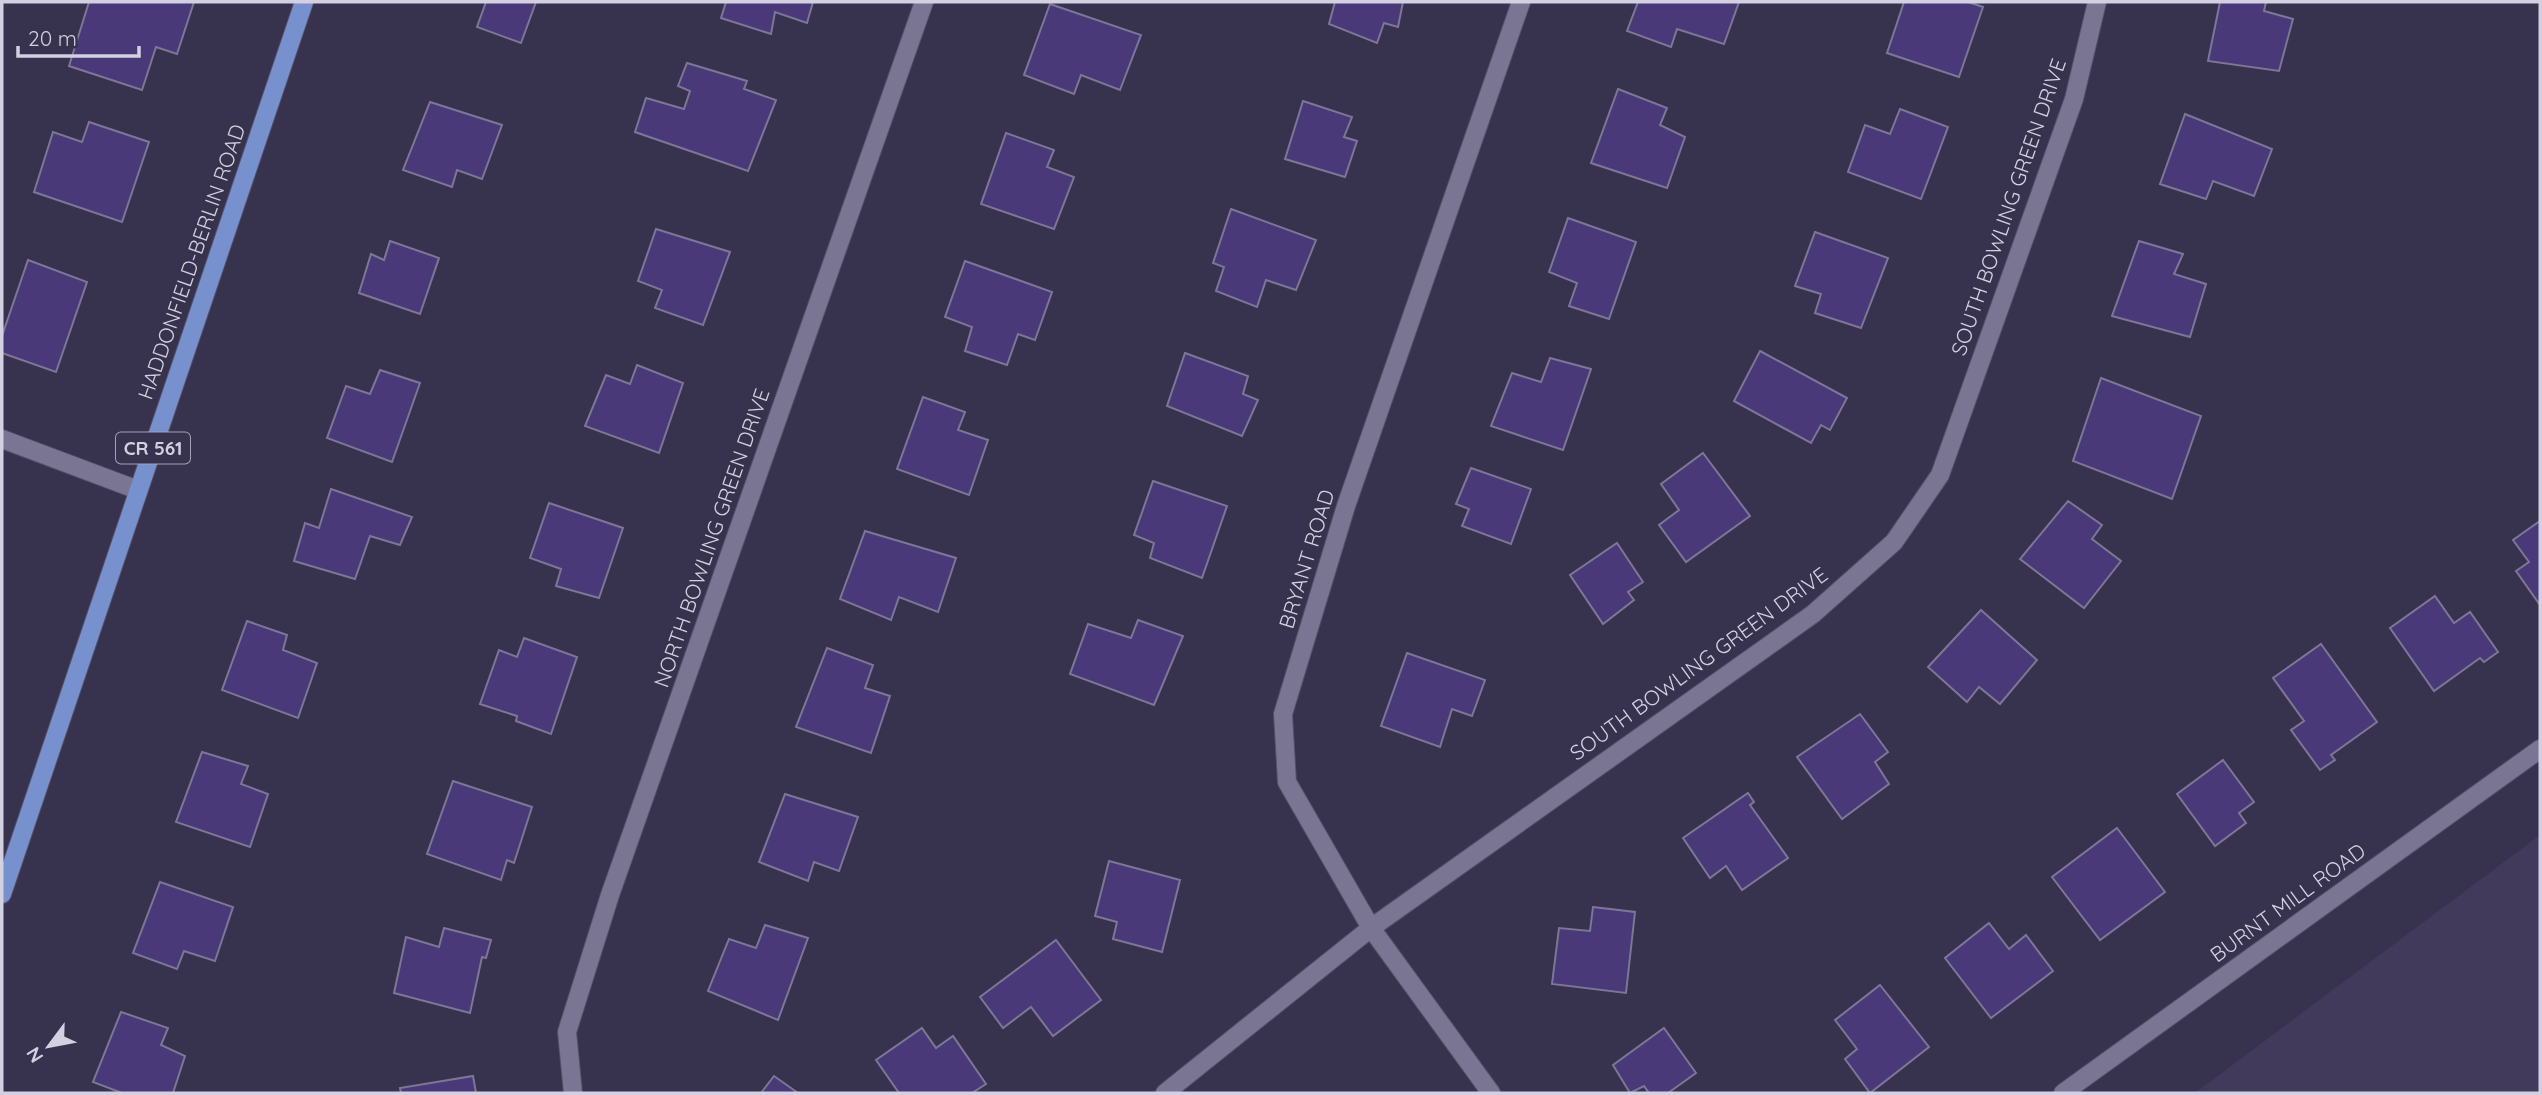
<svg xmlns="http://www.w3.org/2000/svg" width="2542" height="1095" font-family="Quicksand,sans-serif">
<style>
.built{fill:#413a5b}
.building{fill:#493978;stroke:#7c7796;stroke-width:2}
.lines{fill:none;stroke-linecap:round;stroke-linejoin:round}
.service-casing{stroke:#555066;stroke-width:20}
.minor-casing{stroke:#555066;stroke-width:20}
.secondary-casing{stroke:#555066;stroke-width:20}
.primary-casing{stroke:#555066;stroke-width:20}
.service{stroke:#7a7593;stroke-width:18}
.minor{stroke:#7a7593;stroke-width:18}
.secondary{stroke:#7a7593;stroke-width:18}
.primary{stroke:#7790ce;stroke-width:18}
.labels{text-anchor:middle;stroke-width:5;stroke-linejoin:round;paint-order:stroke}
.shield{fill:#37324d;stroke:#a4a1b5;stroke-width:2}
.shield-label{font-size:19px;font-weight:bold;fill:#d2d0e1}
.street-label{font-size:21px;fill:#d2d0e1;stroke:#37324d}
</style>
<rect width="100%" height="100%" fill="#37324d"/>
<!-- built -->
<polygon class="built" points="2540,835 2540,1093 2195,1093"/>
<!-- building -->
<g class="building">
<polygon points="89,2 194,2 177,54 156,47 142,90 69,66"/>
<polygon points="486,2 536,2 521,43 477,27"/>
<polygon points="726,2 813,2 807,23 775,12 771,34 721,18"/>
<polygon points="1335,2 1403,2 1398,27 1384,23 1377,43 1329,24"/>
<polygon points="1638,2 1739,2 1724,44 1677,29 1671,47 1627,31"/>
<polygon points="1904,2 1968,2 1983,7 1959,77 1887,53"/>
<polygon points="2220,2 2266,2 2264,11 2293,19 2279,71 2208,61"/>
<polygon points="1050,4 1141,35 1120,90 1081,75 1074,94 1024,75"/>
<polygon points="687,63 747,81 744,89 776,100 748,171 635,132 646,98 684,109 690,91 678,86"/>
<polygon points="1618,89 1667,108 1660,125 1685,137 1667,188 1591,163"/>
<polygon points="1303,101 1352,117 1344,137 1357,141 1345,177 1285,159"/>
<polygon points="430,102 502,125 482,179 457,170 452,187 403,170"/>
<polygon points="1900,109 1948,127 1921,199 1848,172 1865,125 1890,134"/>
<polygon points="2185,114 2272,149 2254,196 2213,181 2206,199 2160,184"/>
<polygon points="89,122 149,142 122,222 34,192 53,132 82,142"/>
<polygon points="1006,133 1054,150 1047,167 1074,177 1054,229 981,204"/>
<polygon points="1231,209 1316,240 1296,290 1266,280 1257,307 1216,291 1224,267 1213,263"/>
<polygon points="1568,218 1636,242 1609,319 1569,306 1577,283 1549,272"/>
<polygon points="656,229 730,252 703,325 655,308 662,290 638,281"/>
<polygon points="1815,232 1888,258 1861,328 1815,313 1821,294 1795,286"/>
<polygon points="390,241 439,258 420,314 359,293 371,254 384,260"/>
<polygon points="2139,241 2183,254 2174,274 2206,284 2190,337 2112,316"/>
<polygon points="28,260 87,282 56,372 2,353 2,336"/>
<polygon points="965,261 1052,292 1035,340 1018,334 1007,365 965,351 972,327 945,317"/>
<polygon points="1760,351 1847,398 1830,430 1821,425 1811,443 1734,401"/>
<polygon points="1185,353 1248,376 1243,394 1258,400 1242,436 1167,406"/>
<polygon points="1550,358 1591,369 1563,450 1491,426 1512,373 1541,382"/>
<polygon points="637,365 683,383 659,453 585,426 606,375 630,384"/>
<polygon points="380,370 420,383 392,462 327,438 346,386 370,394"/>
<polygon points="2101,378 2201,416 2172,499 2073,461"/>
<polygon points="923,397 965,412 958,430 988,440 969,495 897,469"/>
<polygon points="1703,453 1750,516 1686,562 1659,525 1679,510 1661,484"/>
<polygon points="1471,468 1531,489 1511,544 1462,526 1469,509 1456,504"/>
<polygon points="1153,481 1227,506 1202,578 1150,558 1154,543 1134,535"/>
<polygon points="331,489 412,517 400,545 370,536 355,579 294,561 305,523 319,528"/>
<polygon points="2068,501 2102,525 2092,539 2121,561 2084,608 2020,559"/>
<polygon points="549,503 623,528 599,598 556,586 561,569 530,558"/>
<polygon points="2540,521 2540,605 2516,571 2529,562 2513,540"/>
<polygon points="865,531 956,558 938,612 899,597 891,620 840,599"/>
<polygon points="1617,543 1643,582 1628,592 1634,600 1603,624 1570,575"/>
<polygon points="2435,596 2454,623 2470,612 2498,652 2484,662 2480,658 2434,691 2390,628"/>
<polygon points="1981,610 2037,660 2000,704 1979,687 1967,702 1928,667"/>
<polygon points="1138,620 1183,636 1154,705 1070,674 1088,624 1131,638"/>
<polygon points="247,621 287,635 283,650 317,663 298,718 222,690"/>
<polygon points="524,638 577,657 551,734 516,721 517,716 480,704 499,650 517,657"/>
<polygon points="2321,644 2377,722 2331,755 2335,760 2320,770 2291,730 2304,721 2273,678"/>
<polygon points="827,648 873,665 865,688 890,696 871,753 796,727"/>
<polygon points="1407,653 1485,680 1472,716 1452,709 1440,747 1381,726"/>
<polygon points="1860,714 1888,752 1875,762 1889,784 1842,819 1797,757"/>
<polygon points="202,752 248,766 241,784 268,794 250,847 176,822"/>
<polygon points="2223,760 2254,802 2239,813 2246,823 2215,846 2177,794"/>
<polygon points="453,781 532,807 514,863 507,860 501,880 427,854"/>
<polygon points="1748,793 1754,802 1750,805 1788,858 1742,890 1726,866 1710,878 1683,838"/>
<polygon points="785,794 858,817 839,871 814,862 808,881 759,862"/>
<polygon points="2117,828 2165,892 2100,940 2052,877"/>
<polygon points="1109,861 1180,880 1162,952 1113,939 1117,922 1095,916"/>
<polygon points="160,882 233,907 215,961 184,951 177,969 133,953"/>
<polygon points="1593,907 1635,912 1626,993 1552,984 1559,928 1590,931"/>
<polygon points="1989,923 2009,949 2026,935 2053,971 1991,1018 1945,958"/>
<polygon points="765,925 808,938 778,1020 708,991 729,939 756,948"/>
<polygon points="444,928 491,940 486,958 482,957 470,1013 394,993 406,937 439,947"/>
<polygon points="1056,940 1101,1000 1053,1036 1031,1007 1003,1028 980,997"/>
<polygon points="1880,985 1929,1047 1870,1093 1845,1059 1857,1049 1835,1020"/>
<polygon points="121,1012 168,1028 161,1045 185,1056 173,1093 122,1093 93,1082"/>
<polygon points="922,1028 936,1048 953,1036 986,1084 972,1093 899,1093 876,1060"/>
<polygon points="1664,1028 1696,1073 1668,1093 1649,1093 1644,1086 1630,1093 1613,1065"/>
<polygon points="473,1076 476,1093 401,1093 400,1088"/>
<polygon points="774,1076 798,1093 761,1093"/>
</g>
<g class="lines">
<!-- service casing -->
<g class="service-casing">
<polyline id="service" points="2,439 138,490"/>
</g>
<!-- minor casing -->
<g class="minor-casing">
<g id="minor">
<polyline points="573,1093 567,1032 610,895 924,2"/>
<polyline points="1165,1093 1371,928 1813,614 1894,542 1940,475 2074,99 2097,2"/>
<polyline points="1491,1093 1371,928 1287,782 1283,714 1346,506 1521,2"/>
</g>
</g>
<!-- secondary casing -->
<g class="secondary-casing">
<polyline id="secondary" points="2063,1093 2540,749"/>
</g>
<!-- primary casing -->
<g class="primary-casing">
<polyline id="primary" points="2,894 304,2"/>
</g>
<!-- service -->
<use href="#service" class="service"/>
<!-- minor -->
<use href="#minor" class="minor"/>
<!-- secondary -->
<use href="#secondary" class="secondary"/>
<!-- primary -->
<use href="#primary" class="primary"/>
</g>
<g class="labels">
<!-- shield labels -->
<rect class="shield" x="116" y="432.5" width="74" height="31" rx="5"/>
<g class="shield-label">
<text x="153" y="455">CR 561</text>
</g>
<!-- street labels -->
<g class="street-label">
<text transform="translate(2009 207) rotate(-71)" y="7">SOUTH BOWLING GREEN DRIVE</text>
<text transform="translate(192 262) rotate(-71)" y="7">HADDONFIELD-BERLIN ROAD</text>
<text transform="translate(712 538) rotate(-71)" y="7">NORTH BOWLING GREEN DRIVE</text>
<text transform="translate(1307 559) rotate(-73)" y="7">BRYANT ROAD</text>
<text transform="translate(1699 664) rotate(-36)" y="7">SOUTH BOWLING GREEN DRIVE</text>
<text transform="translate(2288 903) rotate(-36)" y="7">BURNT MILL ROAD</text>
</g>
</g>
<!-- border -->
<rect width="2542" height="1095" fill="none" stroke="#d2d0e1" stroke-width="7"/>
<!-- north arrow -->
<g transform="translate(49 1046) rotate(238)" stroke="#37324d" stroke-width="5" paint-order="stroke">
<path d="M0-5L12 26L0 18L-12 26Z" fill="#d2d0e1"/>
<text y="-10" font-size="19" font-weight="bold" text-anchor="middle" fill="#d2d0e1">N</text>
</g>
<!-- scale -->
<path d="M18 46v10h121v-10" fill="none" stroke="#d2d0e1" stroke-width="3.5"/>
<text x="28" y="46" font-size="21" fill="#d2d0e1" stroke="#37324d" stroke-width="5" paint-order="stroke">20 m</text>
</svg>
